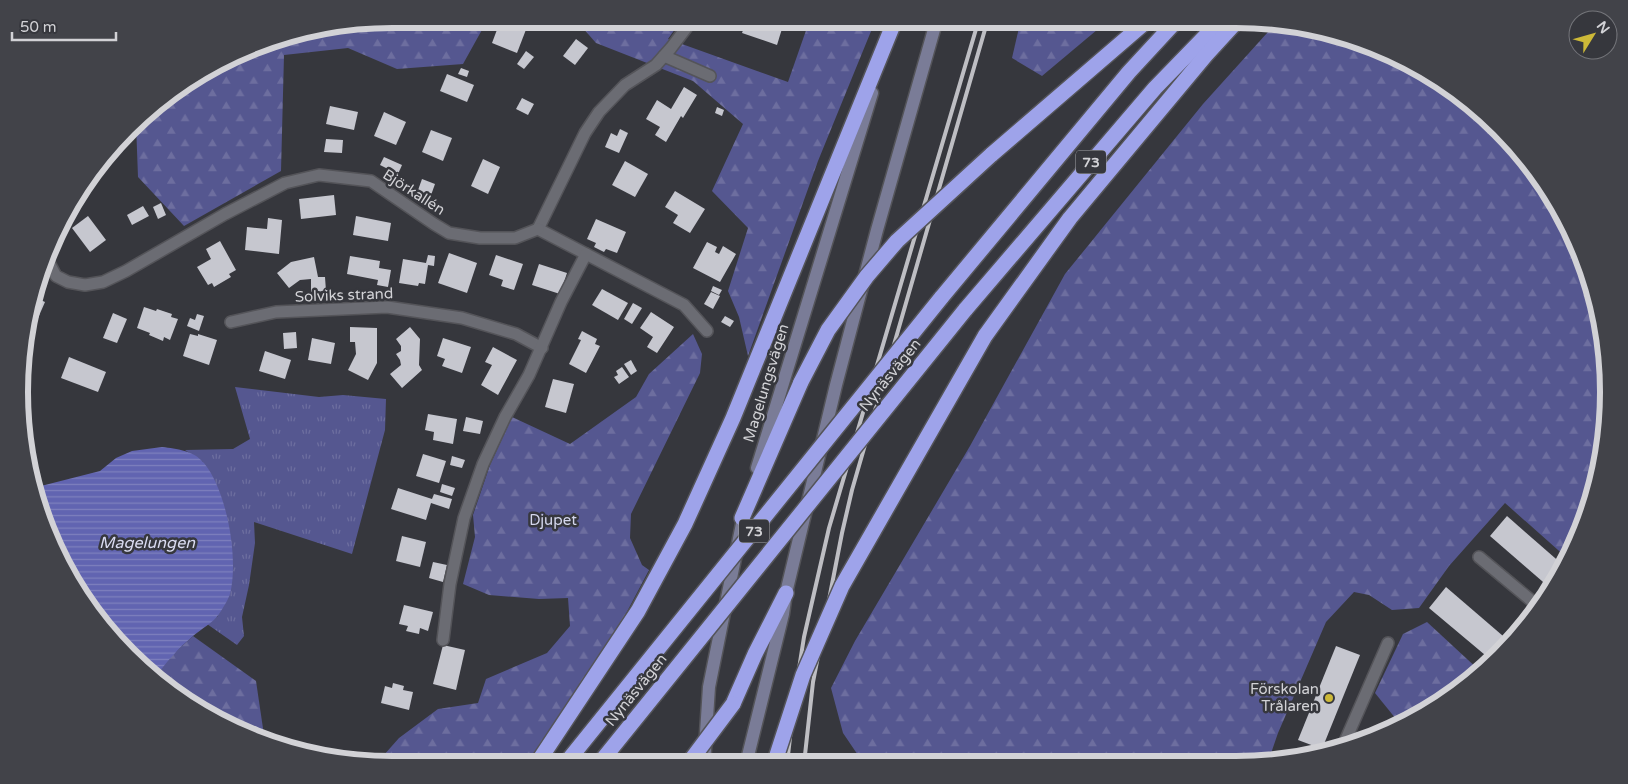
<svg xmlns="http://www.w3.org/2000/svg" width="1628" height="784" font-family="'Varela Round',sans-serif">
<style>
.grass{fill:url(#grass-tufts)}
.forest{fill:url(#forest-firs)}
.water{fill:url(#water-rules)}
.building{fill:#c6c7cf}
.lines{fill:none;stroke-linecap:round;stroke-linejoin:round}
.street-casing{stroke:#545459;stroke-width:14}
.secondary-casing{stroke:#545459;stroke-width:15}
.highway-casing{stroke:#545459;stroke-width:18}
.street{stroke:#6b6c73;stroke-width:11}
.secondary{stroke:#7a7c97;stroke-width:12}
.highway{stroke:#9ea3ea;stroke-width:15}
.rail{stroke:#bebec3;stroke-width:4}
.highway-bridge-casing{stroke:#545459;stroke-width:18;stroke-linecap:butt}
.highway-bridge{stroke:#9ea3ea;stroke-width:15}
.poi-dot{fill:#cdb938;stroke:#36373d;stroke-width:2}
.labels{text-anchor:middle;stroke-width:5;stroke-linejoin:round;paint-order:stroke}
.shield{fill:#36373d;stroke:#a3a4a8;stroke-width:1}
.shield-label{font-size:14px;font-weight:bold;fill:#d2d2d6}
.street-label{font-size:15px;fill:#d2d2d6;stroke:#36373d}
.park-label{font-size:15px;fill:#d4d7ed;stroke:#36373d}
.poi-label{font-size:15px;fill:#d2d2d6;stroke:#36373d;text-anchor:end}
.water-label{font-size:16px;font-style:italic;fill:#d9dbf1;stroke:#36373d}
.rim{fill:none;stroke:#d2d2d6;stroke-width:6}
</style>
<defs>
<pattern id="grass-tufts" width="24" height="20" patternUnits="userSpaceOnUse" patternTransform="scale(1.25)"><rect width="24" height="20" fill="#555790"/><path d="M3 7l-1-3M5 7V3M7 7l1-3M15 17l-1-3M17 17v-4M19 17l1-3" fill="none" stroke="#6d6e9f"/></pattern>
<pattern id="forest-firs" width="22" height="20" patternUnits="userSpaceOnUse" patternTransform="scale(1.25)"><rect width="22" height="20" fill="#555790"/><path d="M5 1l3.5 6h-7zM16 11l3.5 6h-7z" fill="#6d6e9f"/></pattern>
<pattern id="water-rules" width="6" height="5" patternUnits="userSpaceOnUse" patternTransform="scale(1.25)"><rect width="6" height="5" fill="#6164b1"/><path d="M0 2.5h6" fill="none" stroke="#7e80be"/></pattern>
</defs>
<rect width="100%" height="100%" fill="#36373d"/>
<!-- grass -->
<polygon class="grass" points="235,387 319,397 343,395 386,399 385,430 352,554 254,522 255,543 249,585 242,617 244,636 237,645 207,624 218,616 203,462 185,450 233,449 250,439"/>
<!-- forest -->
<g class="forest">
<polygon points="392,19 488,19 463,64 397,69 348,48 284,55 281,171 184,226 138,177 136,123 165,96 272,39"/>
<polygon points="575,19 682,19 668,39 788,82 810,19 876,19 818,161 748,356 739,317 728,291 748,228 712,191 743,124 693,81 596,43"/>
<polygon points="1021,19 1110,19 1042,76 1012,58"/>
<polygon points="1276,23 1309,26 1379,47 1444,82 1500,128 1547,185 1581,249 1598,306 1602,319 1609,392 1602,465 1581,535 1567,558 1505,503 1449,566 1419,608 1392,610 1369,595 1354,592 1326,622 1278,733 1268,762 864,764 843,733 831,688 855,641 970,446 1065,274 1203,104"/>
<polygon points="693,334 702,354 700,373 631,514 630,538 642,565 649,570 621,623 575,697 526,765 392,765 376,764 399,738 438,709 478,703 486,679 547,653 570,626 568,598 539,599 489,595 463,584 475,537 473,515 490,465 512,417 570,444 636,397 649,374"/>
<polygon points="1427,622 1480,671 1463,688 1407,721 1396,719 1375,693 1403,634"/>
<polygon points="193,636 256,681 265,742 249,737 155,678 167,660"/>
</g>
<!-- water -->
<path class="water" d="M 162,447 C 177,449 193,450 204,463 C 227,491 239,559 230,594 C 228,600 223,608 219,614 C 213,623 201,629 193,636 C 178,649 166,662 155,678 L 146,672 L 96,619 L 57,557 L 34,481 L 41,486 L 100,471 L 116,458 L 132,451 Z"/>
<!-- building -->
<g class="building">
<polygon points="501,19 507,19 527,27 517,53 492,43"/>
<polygon points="747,19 785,19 777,45 742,33"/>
<polygon points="576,39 588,48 575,65 563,56"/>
<polygon points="526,51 534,57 524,69 517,64"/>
<polygon points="461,68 469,71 467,77 458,74"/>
<polygon points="447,74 474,85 467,102 440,91"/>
<polygon points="684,87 697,95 683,118 681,116 666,142 655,135 660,127 646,119 657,100 671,109"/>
<polygon points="522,98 534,104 528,115 516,109"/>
<polygon points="330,106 358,112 354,130 326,124"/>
<polygon points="717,107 724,110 722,116 715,113"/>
<polygon points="384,112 406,122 396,145 374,136"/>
<polygon points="620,129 628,133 619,153 605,147 611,133 617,136"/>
<polygon points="431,130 452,138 443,161 422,152"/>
<polygon points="326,139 343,140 342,153 324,152"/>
<polygon points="384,157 402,165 398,174 380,165"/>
<polygon points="483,159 500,167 488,194 471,186"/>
<polygon points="625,161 648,174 635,197 612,185"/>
<polygon points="92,173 97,182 78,193 78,192"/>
<polygon points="422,179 435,184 430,198 417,193"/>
<polygon points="675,191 705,209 690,233 673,223 678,215 665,207"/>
<polygon points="334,195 336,215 301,219 299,199"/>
<polygon points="161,203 166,215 158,219 153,207"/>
<polygon points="143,206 149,216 132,225 127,215"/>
<polygon points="88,216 106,240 90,252 72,228"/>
<polygon points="356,216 391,223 388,241 353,235"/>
<polygon points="268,218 282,220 279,254 245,250 247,227 267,229"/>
<polygon points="596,219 626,232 617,253 606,249 604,252 594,247 596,243 587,239"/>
<polygon points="220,241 236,270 229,274 231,277 214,287 212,283 208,285 197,267 211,259 206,249"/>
<polygon points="707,242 717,247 715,252 719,254 723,246 736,254 720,282 693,268"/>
<polygon points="449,253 477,263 467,293 438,283"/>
<polygon points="428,255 435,256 434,266 428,265 425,284 419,283 418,286 399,283 403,259 426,263"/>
<polygon points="496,255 523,264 514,290 501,286 503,280 489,275"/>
<polygon points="350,256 380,261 379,268 391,270 388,287 377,285 378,280 347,274"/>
<polygon points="314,257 318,277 325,277 326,291 311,292 311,279 300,280 289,288 277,273 291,262"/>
<polygon points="539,264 567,273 560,294 532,285"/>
<polygon points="713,286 722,290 719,295 711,291"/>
<polygon points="602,289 628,303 618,320 592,305"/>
<polygon points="711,292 720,296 713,309 704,304"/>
<polygon points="34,297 45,302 35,325 26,321"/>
<polygon points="633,303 642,308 632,324 624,319"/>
<polygon points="144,307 156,311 157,309 172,314 171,317 178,319 170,340 164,337 163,341 149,335 150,333 137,328"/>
<polygon points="651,312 674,327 657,353 647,347 653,337 640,328"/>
<polygon points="113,313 127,319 117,343 103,338"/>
<polygon points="197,314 204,316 199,331 187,326 190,318 195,320"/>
<polygon points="725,316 734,321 730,327 721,322"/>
<polygon points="350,327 377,328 377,363 368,380 348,370 356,354 355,342 350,342"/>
<polygon points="410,327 420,339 419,365 422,370 402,388 390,374 401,365 400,360 396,354 401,351 401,346 396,339"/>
<polygon points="582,331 597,339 595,344 600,346 586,373 569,364 581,340 578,339"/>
<polygon points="296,332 297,348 284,349 283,333"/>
<polygon points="190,334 198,336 198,334 217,340 209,365 183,356"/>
<polygon points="312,338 335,343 331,364 308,360"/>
<polygon points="443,338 471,347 462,373 442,366 445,359 437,356"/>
<polygon points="493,347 517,360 498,395 481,385 492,365 485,362"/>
<polygon points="265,351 291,360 285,379 259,371"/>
<polygon points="69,357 106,372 98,392 61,378"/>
<polygon points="631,360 637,371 631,375 624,364"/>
<polygon points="622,367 629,377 619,384 614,377 618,375 616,371"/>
<polygon points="553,379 574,384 566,413 545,407"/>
<polygon points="428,414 457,419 453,444 433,440 434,432 425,430"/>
<polygon points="466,417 483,421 480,434 463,431"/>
<polygon points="423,454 446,461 439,483 416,476"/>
<polygon points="452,456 465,460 462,468 450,465"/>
<polygon points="442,484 455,488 452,496 440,492"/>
<polygon points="398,488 432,499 434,494 452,499 449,509 431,503 426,520 391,509"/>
<polygon points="1507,516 1563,565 1550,588 1490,536"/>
<polygon points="402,536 426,542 420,567 396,561"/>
<polygon points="433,562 447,565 443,582 429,578"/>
<polygon points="1446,587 1510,642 1491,660 1429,608"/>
<polygon points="404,605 433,612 428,631 420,628 419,634 406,631 408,626 399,624"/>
<polygon points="443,645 465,650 456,690 433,684"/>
<polygon points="1336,646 1360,655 1322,749 1298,740"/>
<polygon points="393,683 404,686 403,690 413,692 409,710 381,703 385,686 392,688"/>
</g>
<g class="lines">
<!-- street casing -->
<g class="street-casing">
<g id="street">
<polyline points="664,56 710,76"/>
<polyline points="538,229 585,133 599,112 625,85 656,65 671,48 693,19"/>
<polyline points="538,229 684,305 707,331"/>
<polyline points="48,261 56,276 68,282 85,285 103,282 126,271 225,214 285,183 319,175 371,181 434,224 449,233 480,238 515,238 538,229"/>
<polyline points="231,322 276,312 387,307 462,318 516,334 542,348"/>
<polyline points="1479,557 1539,607"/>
<polyline points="443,640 450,584 464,518 483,464 505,417 529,375 561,302 586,254"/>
<polyline points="1343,746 1388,643"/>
</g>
</g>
<!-- secondary casing -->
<g class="secondary-casing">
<g id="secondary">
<polyline points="757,468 872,93"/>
<polyline points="704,764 709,687 745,509"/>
<polyline points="746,764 783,614 786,593 836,385 877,230 937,19"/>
</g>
</g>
<!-- highway casing -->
<g class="highway-casing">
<g id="highway">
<polyline points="991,155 1149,19"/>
<polyline points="941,298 1129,72 1178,19"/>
<polyline points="965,310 1155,88 1222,19"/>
<polyline points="985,336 1070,218 1206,55 1239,19"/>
<polyline points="742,518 801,382"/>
<polyline points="733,704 755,654 786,593"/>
<polyline points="536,765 638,611 685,524 733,418 893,25"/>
</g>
</g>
<!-- street -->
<use href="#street" class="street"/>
<!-- secondary -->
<use href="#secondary" class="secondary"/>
<!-- highway -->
<use href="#highway" class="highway"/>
<!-- rail -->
<g class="rail">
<polyline points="787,764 795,694 804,637 829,528 979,19"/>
<polyline points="804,764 813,682 842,533 852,490 988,19"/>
</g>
<!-- highway-bridge casing -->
<g class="highway-bridge-casing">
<g id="highway-bridge">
<polyline points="801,382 828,330 867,276 897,241 991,155"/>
<polyline points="566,763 941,298"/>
<polyline points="599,764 965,310"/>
<polyline points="688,764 733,704"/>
<polyline points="774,764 803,675 842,586 985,336"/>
</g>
</g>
<!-- highway-bridge -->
<use href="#highway-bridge" class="highway-bridge"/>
</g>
<!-- markers -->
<circle class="poi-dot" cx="1329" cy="698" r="5"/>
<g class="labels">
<!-- shield labels -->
<g class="shield">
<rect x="1076" y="150.5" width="30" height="23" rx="4"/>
<rect x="739" y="519.5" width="30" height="23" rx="4"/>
</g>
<g class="shield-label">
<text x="1091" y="167">73</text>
<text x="754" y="536">73</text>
</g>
<!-- street labels -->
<g class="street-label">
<text transform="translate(414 192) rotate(33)" y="5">Björkallén</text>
<text transform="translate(344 295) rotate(-2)" y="5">Solviks strand</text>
<text transform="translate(890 375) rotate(-51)" y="5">Nynäsvägen</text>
<text transform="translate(766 383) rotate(-73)" y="5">Magelungsvägen</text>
<text transform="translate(636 690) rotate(-51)" y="5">Nynäsvägen</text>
</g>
<!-- park labels -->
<g class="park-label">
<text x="553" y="525">Djupet</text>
</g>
<!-- poi labels -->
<g class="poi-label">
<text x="1319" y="694">Förskolan<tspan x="1319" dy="17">Trålaren</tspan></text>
</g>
<!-- water labels -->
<g class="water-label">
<text x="147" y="548">Magelungen</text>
</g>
</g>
<!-- crop -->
<path d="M0 0H1628V784H0ZM392 28H1236A364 364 0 0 1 1600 392V392A364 364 0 0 1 1236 756H392A364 364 0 0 1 28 392V392A364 364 0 0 1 392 28Z" fill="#424349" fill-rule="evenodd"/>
<path class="rim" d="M392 28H1236A364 364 0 0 1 1600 392V392A364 364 0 0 1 1236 756H392A364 364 0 0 1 28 392V392A364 364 0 0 1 392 28Z"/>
<!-- north arrow -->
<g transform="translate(1593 35) rotate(53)"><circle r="24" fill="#36373d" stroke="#74757a"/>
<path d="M0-4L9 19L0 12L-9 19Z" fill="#cdb938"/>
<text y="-8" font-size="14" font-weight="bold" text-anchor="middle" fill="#d2d2d6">N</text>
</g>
<!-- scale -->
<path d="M12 32v8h104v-8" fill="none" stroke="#d2d2d6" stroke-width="2.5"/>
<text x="20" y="32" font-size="15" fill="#d2d2d6" stroke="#36373d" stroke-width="4" paint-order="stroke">50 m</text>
</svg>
